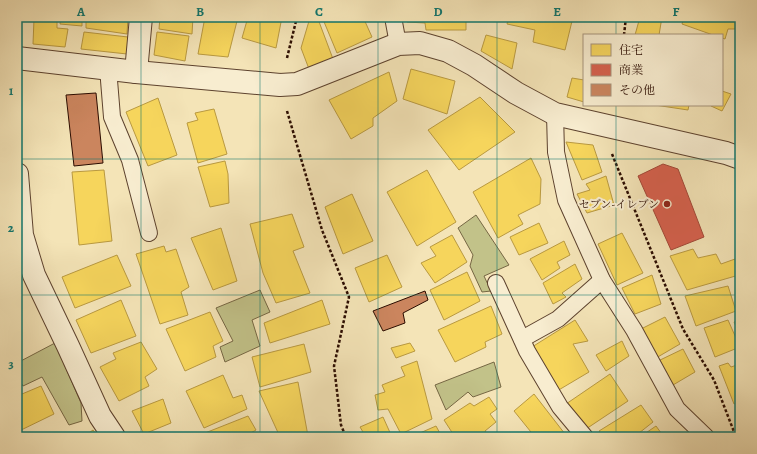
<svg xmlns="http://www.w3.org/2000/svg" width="757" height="454" font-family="Alegreya,'Noto Serif JP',serif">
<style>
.green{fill:#c2c289;stroke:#766744}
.homes{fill:#f6d55c;stroke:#b99940}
.shops{fill:#d6604d;stroke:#a34736}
.building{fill:#cb855e;stroke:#2b0c00}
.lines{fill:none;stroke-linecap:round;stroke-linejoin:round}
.service-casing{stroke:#5d422e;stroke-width:18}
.minor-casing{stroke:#5d422e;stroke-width:24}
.path{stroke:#2b0c00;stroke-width:2.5;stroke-dasharray:3 2;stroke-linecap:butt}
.service{stroke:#f8edd0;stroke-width:16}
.minor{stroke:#f8edd0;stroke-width:22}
.grid{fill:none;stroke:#0f766e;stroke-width:1;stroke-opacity:0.55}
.poi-dot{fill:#8f2418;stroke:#f8edd0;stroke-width:1.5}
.labels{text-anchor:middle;stroke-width:4;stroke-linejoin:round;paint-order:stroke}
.poi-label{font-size:11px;fill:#2b0c00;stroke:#f8edd0;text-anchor:end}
.neatline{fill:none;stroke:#0f766e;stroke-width:1.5}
.grid-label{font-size:13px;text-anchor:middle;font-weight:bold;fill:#0f766e}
</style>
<rect width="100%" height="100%" fill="#f4e4b7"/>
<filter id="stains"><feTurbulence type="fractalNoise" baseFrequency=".005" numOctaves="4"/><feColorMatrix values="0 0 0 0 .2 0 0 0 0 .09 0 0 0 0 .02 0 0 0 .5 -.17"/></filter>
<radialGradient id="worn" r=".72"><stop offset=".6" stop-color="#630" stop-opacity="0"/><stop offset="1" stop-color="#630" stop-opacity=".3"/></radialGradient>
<!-- green -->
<g class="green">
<polygon points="476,215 509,265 484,276 491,291 482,292 470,266 473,255 458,228"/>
<polygon points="260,290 270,312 252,320 260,346 225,362 220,347 233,341 216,308"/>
<polygon points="55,343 81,403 82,421 69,425 42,377 23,386 17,376 17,363"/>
<polygon points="494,362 501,387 473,397 468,392 446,410 435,385"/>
</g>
<!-- homes -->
<g class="homes">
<polygon points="61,17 82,17 82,26 60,24"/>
<polygon points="86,17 128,17 127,34 86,28"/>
<polygon points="160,17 193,17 192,34 159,29"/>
<polygon points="205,17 238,17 228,57 198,54"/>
<polygon points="248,17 282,17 276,48 242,38"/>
<polygon points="322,17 363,17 372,37 337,53"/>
<polygon points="407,17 466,17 466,30 426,30 425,23 407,22"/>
<polygon points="509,17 573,17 565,50 533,42 535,30 507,24"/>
<polygon points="640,17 662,17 659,35 635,35"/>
<polygon points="684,17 738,17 735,29 728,29 725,39 722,38 722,35 713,35 682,24"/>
<polygon points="34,19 57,21 57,28 68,29 65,47 33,44"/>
<polygon points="318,19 333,59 309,69 301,48 309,21"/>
<polygon points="84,32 128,37 127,54 81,49"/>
<polygon points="157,32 189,36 185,61 154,55"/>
<polygon points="486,35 517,43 512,69 481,51"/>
<polygon points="411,69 455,81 447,114 403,99"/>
<polygon points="389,72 397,101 373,118 373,126 351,139 329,100"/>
<polygon points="572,78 584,80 584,102 567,97"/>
<polygon points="722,91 731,94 722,111 711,106 711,105 722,105"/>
<polygon points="480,97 515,132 459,170 428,130"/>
<polygon points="158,98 177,155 148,166 126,112"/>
<polygon points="655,105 689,105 688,110"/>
<polygon points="214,109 227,154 198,163 187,123 198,120 195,113"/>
<polygon points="566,142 593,145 602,172 582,180"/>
<polygon points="531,158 541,179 540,204 518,215 523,224 498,238 473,192"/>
<polygon points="225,161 228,174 229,203 210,207 198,167"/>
<polygon points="104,170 112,241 79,245 72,172"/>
<polygon points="427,170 456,222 417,246 387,192"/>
<polygon points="606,176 614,205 587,213 577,194 590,190 586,184"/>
<polygon points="352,194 373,241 343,254 325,207"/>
<polygon points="292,214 304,247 293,251 310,293 276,303 263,273 250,224"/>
<polygon points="539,223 548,243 519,255 510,237"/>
<polygon points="221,228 237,281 213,290 191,238"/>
<polygon points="622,233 643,273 617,285 598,244"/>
<polygon points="452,235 467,262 435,283 421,263 436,256 430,247"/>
<polygon points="564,241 570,255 557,262 560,268 542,280 530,259"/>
<polygon points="164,246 166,252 176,249 189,287 181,292 188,315 160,324 136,254"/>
<polygon points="693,249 698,258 716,254 721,264 735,259 739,275 687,290 670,256"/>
<polygon points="117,255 131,286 75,308 62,277"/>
<polygon points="387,255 402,287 369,302 355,268"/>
<polygon points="575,264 582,279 562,293 566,297 553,304 543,283"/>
<polygon points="467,272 480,301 444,320 430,290"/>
<polygon points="652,275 661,304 635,314 622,288"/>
<polygon points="728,286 736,311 696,326 685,296"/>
<polygon points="121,300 136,336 91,353 76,320"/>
<polygon points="322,300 330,324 270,343 264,323"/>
<polygon points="491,306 502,334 485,342 486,347 455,362 438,330"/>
<polygon points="210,312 223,341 213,346 216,357 185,371 166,329"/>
<polygon points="665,317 680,344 656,358 641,329"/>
<polygon points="575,320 588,341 573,344 589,372 557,391 532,347"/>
<polygon points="728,320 740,347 715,357 704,328"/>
<polygon points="740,320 740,335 734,322"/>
<polygon points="622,341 629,356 606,371 596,355"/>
<polygon points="141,342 157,369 145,377 149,386 119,401 100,367 116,359 113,353"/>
<polygon points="410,343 415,351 396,358 391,348"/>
<polygon points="304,344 311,372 260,387 252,357"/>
<polygon points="683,349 695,372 673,385 658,361"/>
<polygon points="417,361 432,419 401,434 388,409 378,410 375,395 385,392 382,385 405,376 401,367"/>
<polygon points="728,363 731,367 740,364 740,401 734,404 719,366"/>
<polygon points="610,374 628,401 586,429 566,404"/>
<polygon points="223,375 233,398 242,395 247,409 204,428 186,391"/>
<polygon points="298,382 308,436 280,437 259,391"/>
<polygon points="17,386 22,394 41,386 54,414 17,432"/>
<polygon points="534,394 565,434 562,437 535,437 514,411"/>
<polygon points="489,397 497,409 490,414 496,422 485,431 488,437 455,437 444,420 470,403 474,406"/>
<polygon points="163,399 171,423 144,434 132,411"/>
<polygon points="641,405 653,422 634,437 603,437 599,431"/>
<polygon points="248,416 256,430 247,435 249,437 207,437 205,433"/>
<polygon points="383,417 392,437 366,437 360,427"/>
<polygon points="436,426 442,437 413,437 413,436"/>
<polygon points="656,426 664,437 640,437"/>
<polygon points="93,430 98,437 83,437"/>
</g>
<!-- shops -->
<polygon class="shops" points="663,164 678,169 704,237 671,250 638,176"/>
<!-- building -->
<g class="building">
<polygon points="96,93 103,163 74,166 66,95"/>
<polygon points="425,291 428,300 403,313 405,323 383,331 373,311"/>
</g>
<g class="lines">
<!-- service casing -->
<g class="service-casing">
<g id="service">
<polyline points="393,17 398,44"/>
<polyline points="108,68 112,117 130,160 149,233"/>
<polyline points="555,114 556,152 566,200 602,280 634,330 677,409 706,437"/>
<polyline points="496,283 527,351 560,407 585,437"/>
<polyline points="522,339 558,319 602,280"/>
</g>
</g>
<!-- minor casing -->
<g class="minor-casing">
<g id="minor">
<polyline points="17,58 136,72 280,85 297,84 398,44 420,43 448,51 474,65 516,93 555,114 726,153 740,158"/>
<polyline points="136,72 141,17"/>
<polyline points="17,174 22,235 34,275 68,346 100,416 114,437"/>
</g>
</g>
<!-- path -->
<g class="path">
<polyline points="624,35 626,17"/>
<polyline points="287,58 297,17"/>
<polyline points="287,111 322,230 349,297 334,366 341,425 346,437"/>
<polyline points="612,154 683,329 714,380 736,437"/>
</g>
<!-- service -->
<use href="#service" class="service"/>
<!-- minor -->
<use href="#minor" class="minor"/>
</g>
<!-- grid -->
<path class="grid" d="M 141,17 L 141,437M 260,17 L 260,437M 378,17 L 378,437M 497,17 L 497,437M 616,17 L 616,35M 616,105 L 616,437M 17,159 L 740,159M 17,295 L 740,295"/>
<!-- markers -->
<circle class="poi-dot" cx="667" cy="204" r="4"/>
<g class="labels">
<!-- poi labels -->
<g class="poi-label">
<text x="659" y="208">セブン-イレブン</text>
</g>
</g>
<!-- margin -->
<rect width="757" height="454" fill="none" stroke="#f4e4b7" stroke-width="44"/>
<!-- legend -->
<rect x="583" y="34" width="140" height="72" fill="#f8edd0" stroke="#a6937d"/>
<rect x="591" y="44" width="20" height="12" fill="#f6d55c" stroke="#a6937d"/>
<text x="619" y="54" font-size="12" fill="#2b0c00">住宅</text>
<rect x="591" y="64" width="20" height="12" fill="#d6604d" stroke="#a6937d"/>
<text x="619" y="74" font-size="12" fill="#2b0c00">商業</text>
<rect x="591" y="84" width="20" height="12" fill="#cb855e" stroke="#a6937d"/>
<text x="619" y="94" font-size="12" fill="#2b0c00">その他</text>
<rect x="22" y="22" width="713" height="410" class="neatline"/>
<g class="grid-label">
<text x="81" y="16">A</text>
<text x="200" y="16">B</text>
<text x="319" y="16">C</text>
<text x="438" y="16">D</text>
<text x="557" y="16">E</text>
<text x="676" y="16">F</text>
<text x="11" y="95">1</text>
<text x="11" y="232">2</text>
<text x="11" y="368">3</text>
</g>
<rect width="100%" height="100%" filter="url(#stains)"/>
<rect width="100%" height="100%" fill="url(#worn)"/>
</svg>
